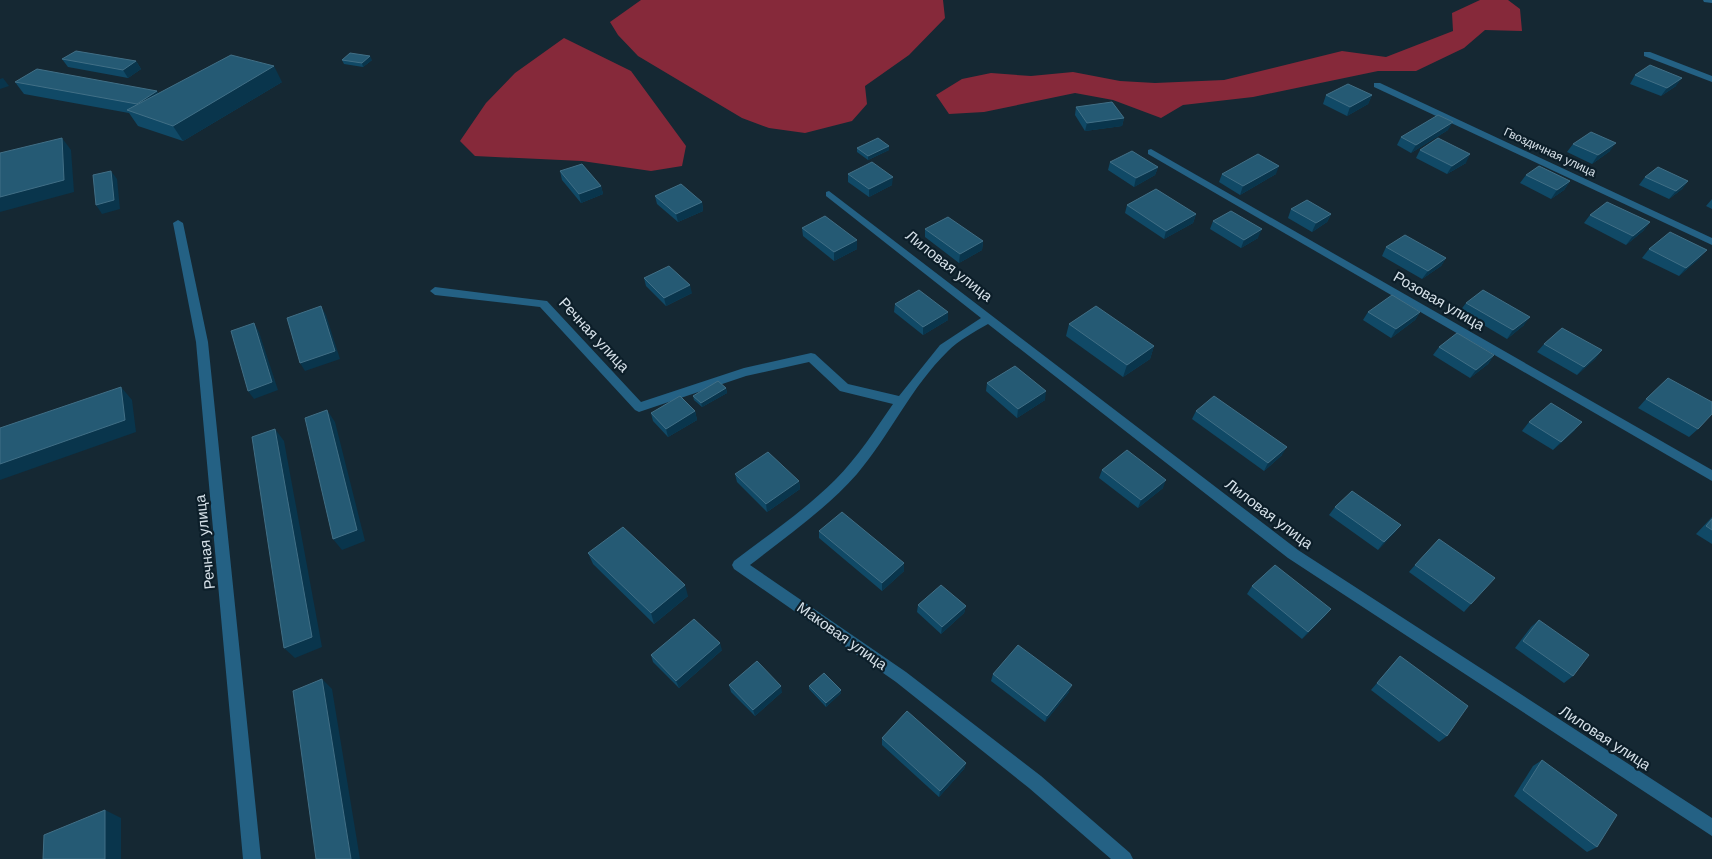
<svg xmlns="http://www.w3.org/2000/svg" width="1712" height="859" font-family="Arial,sans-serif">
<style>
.forest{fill:#86293a}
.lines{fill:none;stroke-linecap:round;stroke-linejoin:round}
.street{fill:#246184;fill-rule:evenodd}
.wall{fill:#104966}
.shaded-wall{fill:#09354c}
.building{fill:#255a74;stroke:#416f86}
.labels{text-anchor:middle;stroke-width:4.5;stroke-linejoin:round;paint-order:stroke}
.far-street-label{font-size:12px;fill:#d6e1e9;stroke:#0c1e29}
.street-label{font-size:15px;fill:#d6e1e9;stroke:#0c1e29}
</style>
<rect width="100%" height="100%" fill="#152833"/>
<!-- forest -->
<g class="forest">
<polygon points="641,0 943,0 945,18 909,55 865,86 867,104 852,121 805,133 769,128 742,118 638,56 618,35 610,22"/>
<polygon points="1480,0 1508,0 1520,9 1522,31 1485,30 1464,48 1416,71 1378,71 1253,97 1183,105 1161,118 1113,100 1075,93 984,112 949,114 936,95 962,79 991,73 1031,76 1073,72 1120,81 1155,83 1224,80 1342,51 1386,57 1453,31 1452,13"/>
<polygon points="564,38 631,71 686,146 682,166 651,171 582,161 475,156 460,141 486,103 515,73"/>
</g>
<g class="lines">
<!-- street -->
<g class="street">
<polygon points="1703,0 1712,0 1712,3 1704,2"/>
<polygon points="1644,52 1650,52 1712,76 1712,82 1644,56"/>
<polygon points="1374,83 1380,83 1712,238 1712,245 1374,87"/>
<polygon points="1151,149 1712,470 1712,481 1148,154 1148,150"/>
<path d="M 829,191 L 1298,550 L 1712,818 L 1712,836 L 1288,558 L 988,324 C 974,332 959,340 948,351 C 911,387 890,435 857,474 C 826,509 787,536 750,565 L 906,672 L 1041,776 L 1130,853 L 1133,859 L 1111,859 L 1029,788 L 896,682 L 734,569 L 732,565 L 734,561 C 768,535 805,510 835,480 C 858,457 875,430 893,404 L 840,391 L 809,362 L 746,376 L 639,412 L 635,410 L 540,307 L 435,295 L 430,291 L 435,287 L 547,301 L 641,402 L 744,368 L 811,353 L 815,354 L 848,384 L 899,396 L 940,345 L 981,318 L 826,196 L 826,192 Z"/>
<polygon points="178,220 183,223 208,342 261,859 243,859 196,342 173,223"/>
</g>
</g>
<!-- wall -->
<g class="wall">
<polygon points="62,59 136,61 141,69 128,78 68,67"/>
<polygon points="342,60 372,60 363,67 344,64"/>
<polygon points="1635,75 1676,86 1661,96 1630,84"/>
<polygon points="15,82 157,91 158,94 282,82 183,141 138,126 129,113 24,94"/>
<polygon points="1326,95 1372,95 1368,104 1347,116 1323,104"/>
<polygon points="1076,107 1124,118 1122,126 1085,131 1075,115"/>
<polygon points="1448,130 1411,153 1397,145 1401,137"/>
<polygon points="1573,144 1610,151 1592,164 1567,152"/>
<polygon points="889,146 889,150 868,160 857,152 857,148"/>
<polygon points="1420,150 1466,163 1447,174 1416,158"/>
<polygon points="1110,162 1158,167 1155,175 1134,187 1108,170"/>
<polygon points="560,171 601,186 603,194 581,203 562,180"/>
<polygon points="848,174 892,185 869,197 848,182"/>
<polygon points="1222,174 1276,174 1240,195 1219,182"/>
<polygon points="1526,175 1570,181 1564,190 1551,199 1520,183"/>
<polygon points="1645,177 1688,181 1682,189 1669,199 1639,185"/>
<polygon points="655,196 702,202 703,211 678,222 657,204"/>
<polygon points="1712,199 1712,209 1706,206"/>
<polygon points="1127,205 1196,214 1193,223 1164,239 1125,213"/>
<polygon points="1291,209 1331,214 1327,222 1312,232 1288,218"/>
<polygon points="1590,215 1650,222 1643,231 1626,245 1584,223"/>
<polygon points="1213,221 1258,238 1241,248 1210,229"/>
<polygon points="802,228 857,249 834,261 803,236"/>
<polygon points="925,229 983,241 982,250 959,263 925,237"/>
<polygon points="1386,247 1446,258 1441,266 1422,279 1382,256"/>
<polygon points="1649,249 1700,258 1679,276 1642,258"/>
<polygon points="644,278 692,293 666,306 646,286"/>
<polygon points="1466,303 1524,325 1507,339 1460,311"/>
<polygon points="895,304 948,320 923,335 894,312"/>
<polygon points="1368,312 1420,312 1415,320 1391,338 1363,320"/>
<polygon points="1069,324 1154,346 1150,359 1123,377 1066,336"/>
<polygon points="1544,344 1602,350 1595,359 1577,375 1537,352"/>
<polygon points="1439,347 1494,355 1488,364 1470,378 1433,355"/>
<polygon points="987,383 1045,400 1017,418 986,391"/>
<polygon points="726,388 727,393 702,407 694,400 693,396"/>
<polygon points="1646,399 1698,429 1689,437 1638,408"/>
<polygon points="695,411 697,420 668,437 653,421 651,413"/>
<polygon points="1196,411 1282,455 1264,471 1192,419"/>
<polygon points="1529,422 1575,430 1553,450 1522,431"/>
<polygon points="1102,470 1163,488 1138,508 1099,478"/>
<polygon points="735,474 799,481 800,489 767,512 737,482"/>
<polygon points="1335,507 1401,525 1395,532 1378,550 1329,515"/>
<polygon points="1712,517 1712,544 1696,534"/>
<polygon points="819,531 904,563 904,571 882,591 819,538"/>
<polygon points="588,553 688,596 654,624 593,564"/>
<polygon points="1415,565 1471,604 1464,612 1409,572"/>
<polygon points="1252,586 1331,609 1325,616 1302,639 1247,594"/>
<polygon points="918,605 966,606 964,613 941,634 917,612"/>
<polygon points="1539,620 1573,676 1564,683 1515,648 1531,627"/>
<polygon points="722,650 679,688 653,662 651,655"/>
<polygon points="1400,656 1447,736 1439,742 1371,690"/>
<polygon points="993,674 1069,692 1045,722 991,681"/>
<polygon points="729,685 782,692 755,716 731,692"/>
<polygon points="809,686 841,693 826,707 809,689"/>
<polygon points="882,738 966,763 964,769 939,797 882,745"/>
<polygon points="1542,760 1597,847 1587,852 1514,796 1533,766"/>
</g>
<!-- shaded-wall -->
<g class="shaded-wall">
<polygon points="370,56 372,60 363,67 362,63"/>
<polygon points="136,61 141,69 128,78 123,70"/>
<polygon points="274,66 282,82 183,141 173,126"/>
<polygon points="3,78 9,86 0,89 0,79"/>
<polygon points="1682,78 1676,86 1661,96 1667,88"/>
<polygon points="157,91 164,103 137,104"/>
<polygon points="1372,95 1368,104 1347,116 1350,107"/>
<polygon points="1124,118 1122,126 1085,131 1087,123"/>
<polygon points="1453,122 1448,130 1411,153 1416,145"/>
<polygon points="62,138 71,150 74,192 0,212 0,197"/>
<polygon points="1616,143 1610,151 1592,164 1598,155"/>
<polygon points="889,146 889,150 868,160 868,156"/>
<polygon points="1470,154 1466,163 1447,174 1452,166"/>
<polygon points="1279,166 1276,174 1240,195 1243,186"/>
<polygon points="1158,167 1155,175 1134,187 1136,178"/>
<polygon points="111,171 117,179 120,209 102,214 96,205"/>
<polygon points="893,177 892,185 869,197 869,189"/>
<polygon points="1570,181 1564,190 1551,199 1557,190"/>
<polygon points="1688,181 1682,189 1669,199 1676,191"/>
<polygon points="601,186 603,194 581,203 579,194"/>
<polygon points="702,202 703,211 678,222 676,214"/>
<polygon points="1196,214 1193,223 1164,239 1166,231"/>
<polygon points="1331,214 1327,222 1312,232 1316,223"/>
<polygon points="1650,222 1643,231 1626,245 1633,236"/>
<polygon points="1262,229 1258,238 1241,248 1244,240"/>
<polygon points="857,240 857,249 834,261 834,252"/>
<polygon points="983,241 982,250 959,263 960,254"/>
<polygon points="1707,250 1700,258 1679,276 1686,268"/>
<polygon points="1446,258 1441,266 1422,279 1428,271"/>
<polygon points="690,285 692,293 666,306 664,298"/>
<polygon points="321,306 326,315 340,359 305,371 300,363"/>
<polygon points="948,312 948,320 923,335 923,327"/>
<polygon points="1420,312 1415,320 1391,338 1396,329"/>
<polygon points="1530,317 1524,325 1507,339 1513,330"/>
<polygon points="254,323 259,332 278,390 254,399 248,391"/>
<polygon points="1154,346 1150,359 1123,377 1127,365"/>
<polygon points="1602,350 1595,359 1577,375 1584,367"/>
<polygon points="1494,355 1488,364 1470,378 1476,370"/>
<polygon points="121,387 132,400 136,432 0,480 0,464"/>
<polygon points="726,388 727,393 702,407 701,403"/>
<polygon points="1046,391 1045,400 1017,418 1018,409"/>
<polygon points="327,410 335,422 365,541 342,550 333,539"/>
<polygon points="695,411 697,420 668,437 666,429"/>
<polygon points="1582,422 1575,430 1553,450 1561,442"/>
<polygon points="275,429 284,441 322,647 295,658 284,648"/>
<polygon points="1287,447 1282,455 1264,471 1268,463"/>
<polygon points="1166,480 1163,488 1138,508 1141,500"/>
<polygon points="799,481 800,489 767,512 766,504"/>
<polygon points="1401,525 1395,532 1378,550 1384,542"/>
<polygon points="904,563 904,571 882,591 882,583"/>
<polygon points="685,585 688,596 654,624 651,613"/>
<polygon points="966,606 964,613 941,634 942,627"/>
<polygon points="1331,609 1325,616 1302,639 1308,632"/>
<polygon points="720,643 722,650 679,688 676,681"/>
<polygon points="322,679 332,689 360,859 351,859"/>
<polygon points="1072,685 1069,692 1045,722 1047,716"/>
<polygon points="781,686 782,692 755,716 753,710"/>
<polygon points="841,690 841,693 826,707 826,703"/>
<polygon points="966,763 964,769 939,797 940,791"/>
<polygon points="105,810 121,818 121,859 105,859"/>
</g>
<!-- building -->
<g class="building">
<polygon points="76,51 136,61 123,70 62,59"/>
<polygon points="350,53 370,56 362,63 342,60"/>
<polygon points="231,55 274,66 173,126 127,110"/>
<polygon points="1650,65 1682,78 1667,88 1635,75"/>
<polygon points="37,69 157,91 137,104 15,82"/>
<polygon points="1348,84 1372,95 1350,107 1326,95"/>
<polygon points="1112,102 1124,118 1087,123 1076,107"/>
<polygon points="1438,115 1453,122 1416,145 1401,137"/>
<polygon points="1591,132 1616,143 1598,155 1573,144"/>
<polygon points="62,138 64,180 0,197 0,153"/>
<polygon points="878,138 889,146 868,156 857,148"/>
<polygon points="1438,138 1470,154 1452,166 1420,150"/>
<polygon points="1132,151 1158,167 1136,178 1110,162"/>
<polygon points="1258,154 1279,166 1243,186 1222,174"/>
<polygon points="872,162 893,177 869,189 848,174"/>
<polygon points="582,164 601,186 579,194 560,171"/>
<polygon points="1539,166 1570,181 1557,190 1526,175"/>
<polygon points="1658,167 1688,181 1676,191 1645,177"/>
<polygon points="111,171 114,200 96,205 93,175"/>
<polygon points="681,184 702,202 676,214 655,196"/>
<polygon points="1156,189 1196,214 1166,231 1127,205"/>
<polygon points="1307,200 1331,214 1316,223 1291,209"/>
<polygon points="1607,202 1650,222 1633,236 1590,215"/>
<polygon points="1231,211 1262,229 1244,240 1213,221"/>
<polygon points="825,216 857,240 834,252 802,228"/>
<polygon points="948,217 983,241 960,254 925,229"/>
<polygon points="1670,232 1707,250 1686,268 1649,249"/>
<polygon points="1405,235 1446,258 1428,271 1386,247"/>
<polygon points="669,266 690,285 664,298 644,278"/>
<polygon points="919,290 948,312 923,327 895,304"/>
<polygon points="1483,290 1530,317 1513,330 1466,303"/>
<polygon points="1392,295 1420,312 1396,329 1368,312"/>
<polygon points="321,306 335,351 300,363 287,318"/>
<polygon points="1096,306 1154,346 1127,365 1069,324"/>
<polygon points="254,323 272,382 248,391 231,331"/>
<polygon points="1562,328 1602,350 1584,367 1544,344"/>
<polygon points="1457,333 1494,355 1476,370 1439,347"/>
<polygon points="1015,366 1046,391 1018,409 987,383"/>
<polygon points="1668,378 1712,402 1712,414 1698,429 1646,399"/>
<polygon points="718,381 726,388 701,403 693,396"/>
<polygon points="121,387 125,420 0,464 0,428"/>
<polygon points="680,396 695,411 666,429 651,413"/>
<polygon points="1214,396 1287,447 1268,463 1196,411"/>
<polygon points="1551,403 1582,422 1561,442 1529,422"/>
<polygon points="327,410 357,530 333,539 305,418"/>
<polygon points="275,429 312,637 284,648 252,437"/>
<polygon points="1127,450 1166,480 1141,500 1102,470"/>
<polygon points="768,452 799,481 766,504 735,474"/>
<polygon points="1352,491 1401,525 1384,542 1335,507"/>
<polygon points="842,512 904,563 882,583 819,531"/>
<polygon points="1712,519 1712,530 1706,526"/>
<polygon points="623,527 685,585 651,613 588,553"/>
<polygon points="1439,539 1495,578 1471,604 1415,565"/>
<polygon points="1275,565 1331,609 1308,632 1252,586"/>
<polygon points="941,585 966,606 942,627 918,605"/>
<polygon points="694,619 720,643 676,681 651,655"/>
<polygon points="1539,620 1589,655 1573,676 1523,641"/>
<polygon points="1018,645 1072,685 1047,716 993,674"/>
<polygon points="1400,656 1468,706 1447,736 1377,683"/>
<polygon points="757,661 781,686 753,710 729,685"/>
<polygon points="824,673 841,690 826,703 809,686"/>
<polygon points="322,679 351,859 316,859 293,691"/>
<polygon points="907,711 966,763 940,791 882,738"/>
<polygon points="1542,760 1617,815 1597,847 1523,790"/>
<polygon points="105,810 105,859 43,859 44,835"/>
</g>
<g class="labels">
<!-- far-street labels -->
<g class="far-street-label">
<text transform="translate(1550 152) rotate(25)" y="4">Гвоздичная улица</text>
</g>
<!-- street labels -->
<g class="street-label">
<text transform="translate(949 266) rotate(38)" y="5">Лиловая улица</text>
<text transform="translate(1439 301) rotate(30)" y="5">Розовая улица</text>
<text transform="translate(594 335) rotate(47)" y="5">Речная улица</text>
<text transform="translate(1269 514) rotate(37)" y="5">Лиловая улица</text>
<text transform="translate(205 542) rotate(-96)" y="5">Речная улица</text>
<text transform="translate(842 636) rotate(35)" y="5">Маковая улица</text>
<text transform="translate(1605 738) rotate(33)" y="5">Лиловая улица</text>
</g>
</g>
</svg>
